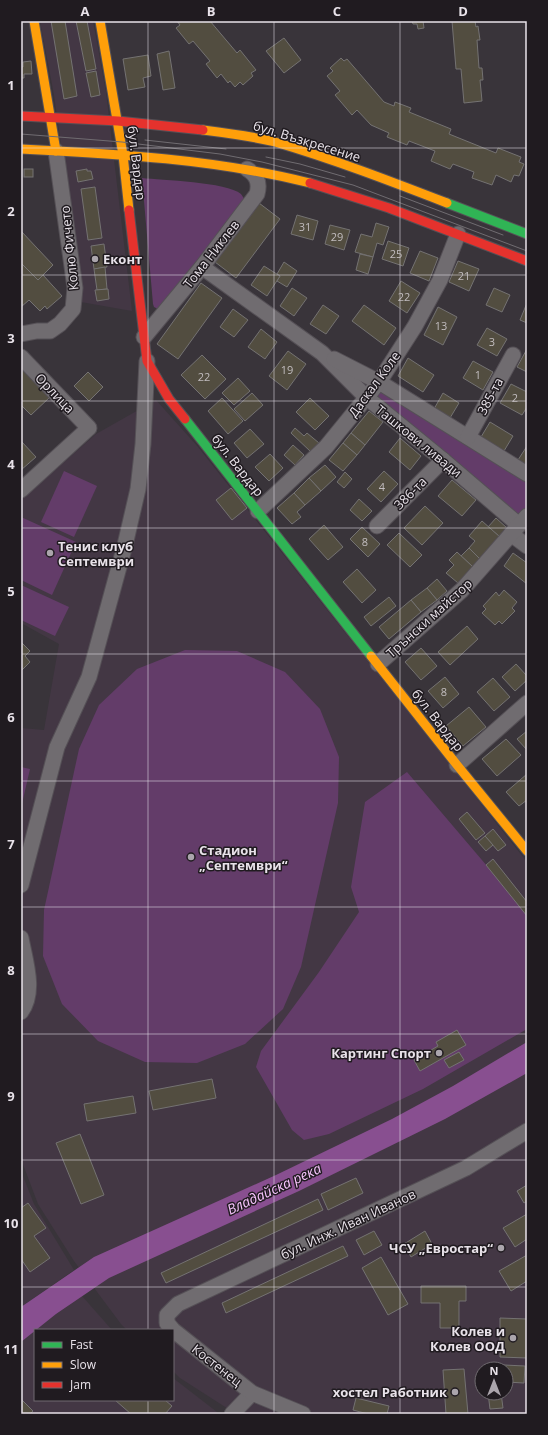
<svg xmlns="http://www.w3.org/2000/svg" width="548" height="1435" font-family="'Open Sans',sans-serif">
<style>
.built{fill:#433744;fill-rule:evenodd}
.green{fill:#633c69}
.water{fill:#884f90}
.building{fill:#524d40;stroke:#747272}
.lines{fill:none;stroke-linecap:round;stroke-linejoin:round}
.street-casing{stroke:#555056;stroke-width:17}
.fast-casing{stroke:#555056;stroke-width:11}
.slow-casing{stroke:#555056;stroke-width:11}
.jam-casing{stroke:#555056;stroke-width:11}
.street{stroke:#706c70;stroke-width:15}
.fast{stroke:#30b455;stroke-width:9}
.slow{stroke:#ff9f0a;stroke-width:9}
.jam{stroke:#e5322d;stroke-width:9}
.tram{stroke:#706c71;stroke-width:1}
.grid{fill:none;stroke:#e8e2e9;stroke-width:1;stroke-opacity:0.55}
.poi-dot{fill:#aba5ac;stroke:#201b20;stroke-width:1.5}
.labels{text-anchor:middle;stroke-width:3;stroke-linejoin:round;paint-order:stroke}
.number-label{font-size:11px;fill:#c2bdbf}
.street-label{font-size:13px;fill:#e8e2e9;stroke:#201b20}
.poi-label{font-size:13px;font-weight:bold;fill:#e8e2e9;stroke:#201b20;text-anchor:end}
.water-label{font-size:14px;font-style:italic;fill:#f7c4fd;stroke:#201b20}
.neatline{fill:none;stroke:#e8e2e9;stroke-width:1.5}
.grid-label{font-size:13px;text-anchor:middle;font-weight:bold;fill:#e8e2e9}
</style>
<rect width="100%" height="100%" fill="#39343a"/>
<!-- built -->
<g class="built">
<polygon points="40,21 93,21 106,92 132,311 81,302 82,294 54,95"/>
<path d="M 156,400 L 198,447 L 527,862 L 527,1414 L 232,1414 L 233,1412 L 180,1378 L 173,1371 L 173,1330 L 127,1330 L 121,1324 L 74,1261 L 38,1204 L 21,1159 L 21,728 L 44,730 L 59,644 L 21,623 L 21,500 L 96,434 ZM 482,1369 L 506,1369 L 506,1393 L 482,1393 Z"/>
<polygon points="21,1171 34,1204 74,1270 21,1307"/>
<polygon points="82,1296 112,1330 36,1330 56,1314"/>
<polygon points="35,1331 35,1400 173,1400 173,1378 217,1412 216,1414 21,1414 21,1342"/>
</g>
<!-- green -->
<g class="green">
<path d="M 142,178 C 161,180 227,182 241,194 C 241,194 244,198 244,199 L 161,308 L 158,309 L 154,307 L 153,304 Z"/>
<polygon points="380,384 527,476 527,513 519,523 368,397"/>
<polygon points="64,471 97,486 74,537 41,522"/>
<polygon points="21,517 76,542 52,595 21,580"/>
<polygon points="21,585 69,607 55,636 21,620"/>
<polygon points="185,650 237,651 285,672 320,709 339,757 338,803 301,967 283,1009 245,1044 197,1063 145,1062 98,1041 62,1004 43,956 44,910 79,749 99,705 137,669"/>
<polygon points="21,767 30,769 21,808"/>
<polygon points="407,772 527,913 527,1029 423,1089 329,1134 304,1140 292,1130 256,1067 261,1051 319,972 359,912 351,887 365,802"/>
</g>
<!-- water -->
<polygon class="water" points="527,1042 527,1073 445,1119 299,1191 109,1278 56,1314 21,1342 21,1307 94,1257 276,1175 392,1119 453,1086"/>
<!-- building -->
<g class="building">
<polygon points="51,21 65,21 77,96 64,99"/>
<polygon points="76,21 87,21 96,69 86,71"/>
<polygon points="177,21 210,21 237,53 240,50 256,70 251,73 253,76 243,85 240,82 235,87 230,81 228,83 221,74 217,78 206,64 210,61 193,41 189,44 176,28 180,25"/>
<polygon points="412,21 423,21 424,28 418,29 417,24 413,24"/>
<polygon points="452,21 475,21 476,27 478,26 480,40 477,40 479,68 482,68 483,80 480,80 482,101 464,103 461,69 456,69"/>
<polygon points="284,38 301,60 284,73 266,51"/>
<polygon points="169,51 175,88 163,90 157,54"/>
<polygon points="148,55 151,76 143,78 145,87 128,90 123,59"/>
<polygon points="341,58 344,61 347,59 384,102 394,106 395,102 411,108 409,112 451,129 449,134 496,153 498,148 521,157 519,162 524,164 519,176 514,175 511,182 496,175 492,185 472,178 474,172 453,164 450,169 431,161 435,151 409,141 407,145 387,137 389,133 371,125 357,110 352,115 335,95 340,91 327,76 333,71 330,68"/>
<polygon points="31,61 32,74 24,74 24,78 21,78 21,67 23,67 23,62"/>
<polygon points="96,71 100,95 91,97 86,73"/>
<rect x="24" y="169" width="9" height="8"/>
<polygon points="87,169 87,171 91,171 93,179 78,182 76,171"/>
<polygon points="95,187 102,238 88,240 81,189"/>
<polygon points="259,203 280,219 236,278 215,262"/>
<polygon points="297,215 318,221 313,240 291,234"/>
<polygon points="376,223 389,227 383,245 377,243 373,257 355,252 361,234 372,237"/>
<polygon points="330,225 350,230 344,250 325,244"/>
<polygon points="21,231 53,265 38,280 21,263"/>
<polygon points="388,241 409,248 403,266 382,259"/>
<polygon points="104,244 107,267 94,269 91,246"/>
<polygon points="420,251 438,258 429,281 410,273"/>
<polygon points="360,254 373,257 368,274 356,270"/>
<polygon points="458,261 479,269 469,291 449,282"/>
<polygon points="284,262 297,271 287,287 277,281 280,276 277,274"/>
<polygon points="21,263 38,280 43,275 62,296 47,309 45,306 40,311 29,300 21,307"/>
<polygon points="264,266 280,276 267,296 251,285"/>
<polygon points="105,267 107,289 97,290 94,269"/>
<polygon points="401,281 420,293 407,313 389,301"/>
<polygon points="201,283 222,298 178,359 157,344"/>
<polygon points="292,288 307,298 294,316 280,306"/>
<polygon points="494,288 510,295 502,312 486,305"/>
<polygon points="108,289 109,299 97,301 95,290"/>
<polygon points="527,303 527,323 520,320"/>
<polygon points="323,305 339,316 326,334 310,324"/>
<polygon points="364,305 396,328 384,345 352,321"/>
<polygon points="438,307 457,317 443,345 424,335"/>
<polygon points="233,309 248,320 234,337 220,327"/>
<polygon points="487,328 507,339 497,356 477,345"/>
<polygon points="261,329 277,342 265,359 248,347"/>
<polygon points="527,349 527,372 517,367"/>
<polygon points="288,351 306,364 287,390 269,376"/>
<polygon points="202,355 226,379 205,399 181,375"/>
<polygon points="408,358 434,375 423,392 398,376"/>
<polygon points="473,361 493,372 483,390 463,378"/>
<polygon points="21,365 50,397 31,415 21,405"/>
<polygon points="88,372 103,387 89,401 74,386"/>
<polygon points="238,378 250,391 234,405 222,393"/>
<polygon points="511,384 527,392 527,407 522,415 500,403"/>
<polygon points="252,393 263,405 245,421 234,409"/>
<polygon points="443,393 459,403 450,418 434,409"/>
<polygon points="222,398 243,421 228,434 208,411"/>
<polygon points="310,398 329,416 315,430 296,412"/>
<polygon points="369,411 383,422 365,445 351,433"/>
<polygon points="490,422 513,436 504,451 481,437"/>
<polygon points="295,428 304,436 307,433 319,443 311,452 291,433"/>
<polygon points="250,429 264,444 247,458 234,443"/>
<polygon points="351,433 365,445 357,455 343,443"/>
<polygon points="400,438 421,456 410,470 389,452"/>
<polygon points="21,441 36,457 21,470"/>
<polygon points="343,443 357,455 343,471 329,460"/>
<polygon points="293,445 304,455 295,465 284,455"/>
<polygon points="527,446 527,465 518,460"/>
<polygon points="270,454 283,468 269,481 255,467"/>
<polygon points="325,465 336,477 321,491 309,478"/>
<polygon points="384,471 398,484 381,502 367,489"/>
<polygon points="345,472 352,479 344,488 337,482"/>
<polygon points="309,478 321,491 305,505 294,493"/>
<polygon points="452,480 476,500 462,516 438,496"/>
<polygon points="231,488 247,508 232,520 216,500"/>
<polygon points="294,493 305,505 297,512 301,517 292,524 277,508"/>
<polygon points="359,499 372,511 362,521 350,510"/>
<polygon points="425,506 443,523 422,545 404,528"/>
<polygon points="496,518 507,528 500,537 488,527"/>
<polygon points="482,521 500,537 480,559 469,548 475,541 469,536"/>
<polygon points="324,525 343,547 328,560 309,539"/>
<polygon points="362,527 380,544 368,557 350,539"/>
<polygon points="399,533 422,555 410,567 387,545"/>
<polygon points="469,548 480,559 473,567 461,556"/>
<polygon points="457,552 473,567 458,583 446,573 454,565 449,560"/>
<polygon points="513,553 527,563 527,584 504,566"/>
<polygon points="357,569 376,590 362,603 343,582"/>
<polygon points="437,579 447,591 437,600 427,588"/>
<polygon points="427,588 437,600 421,612 411,600"/>
<polygon points="504,590 517,602 512,608 515,611 502,624 499,621 495,625 482,613 486,609 483,606 496,592 499,596"/>
<polygon points="389,597 396,606 371,626 364,617"/>
<polygon points="411,600 421,612 389,639 379,627"/>
<polygon points="467,626 478,639 450,665 438,652"/>
<polygon points="21,642 30,651 25,656 30,662 21,671"/>
<polygon points="421,648 437,666 421,680 405,662"/>
<polygon points="516,664 527,676 527,680 515,691 502,677"/>
<polygon points="445,677 459,694 443,708 428,691"/>
<polygon points="493,678 510,697 494,711 477,692"/>
<polygon points="469,707 486,727 463,746 446,726"/>
<polygon points="527,731 527,750 517,739"/>
<polygon points="506,739 521,755 497,776 482,759"/>
<polygon points="527,774 527,800 519,806 506,792"/>
<polygon points="467,812 485,833 476,840 459,819"/>
<polygon points="493,829 506,845 498,851 485,836"/>
<polygon points="485,836 493,845 486,851 478,842"/>
<polygon points="493,859 527,902 527,916 486,865"/>
<polygon points="457,1030 466,1045 420,1071 414,1060 438,1046 436,1042"/>
<polygon points="459,1052 464,1060 449,1068 444,1060"/>
<polygon points="212,1079 216,1098 153,1110 149,1091"/>
<polygon points="133,1096 136,1113 87,1121 84,1104"/>
<polygon points="80,1134 104,1195 81,1204 56,1143"/>
<polygon points="356,1178 363,1193 328,1210 321,1194"/>
<polygon points="527,1185 527,1201 524,1203 517,1191"/>
<polygon points="318,1199 323,1210 166,1283 161,1273"/>
<polygon points="28,1203 46,1228 34,1236 50,1258 30,1272 21,1259 21,1208"/>
<polygon points="527,1214 527,1239 515,1247 503,1228"/>
<polygon points="374,1231 382,1245 364,1255 356,1240"/>
<polygon points="425,1231 432,1244 411,1257 404,1244"/>
<polygon points="343,1246 348,1256 226,1313 222,1303"/>
<polygon points="527,1255 527,1281 511,1291 499,1271"/>
<polygon points="381,1257 408,1304 388,1315 362,1268"/>
<polygon points="421,1286 466,1286 466,1301 459,1301 459,1328 440,1328 440,1303 421,1303"/>
<polygon points="500,1318 527,1319 527,1358 500,1357"/>
<polygon points="504,1365 525,1366 524,1383 506,1382 506,1369 493,1369 504,1368"/>
<polygon points="464,1369 468,1414 446,1414 443,1370"/>
<polygon points="488,1393 501,1393 503,1408 490,1409"/>
<polygon points="356,1398 389,1406 387,1414 368,1414 353,1410"/>
<polygon points="21,1399 33,1411 30,1414 21,1414"/>
<polygon points="115,1400 165,1400 172,1406 165,1414 131,1414"/>
</g>
<g class="lines">
<!-- street casing -->
<g class="street-casing">
<g id="street">
<polyline points="202,267 322,353 366,397 443,460 519,525"/>
<polyline points="21,334 37,331 50,331 60,324 73,309 75,288 56,151"/>
<path d="M 144,337 L 202,267 L 257,194 C 260,183 257,175 247,169"/>
<polyline points="21,357 89,428 21,490"/>
<polyline points="334,359 379,382 527,474"/>
<polyline points="468,437 513,355"/>
<polyline points="258,511 326,447 379,382 415,326 440,280 458,234"/>
<polyline points="377,526 443,460"/>
<polyline points="511,534 527,546"/>
<polyline points="378,664 462,590 527,516"/>
<polyline points="457,765 527,703"/>
<polyline points="21,885 57,747 89,677 125,545 138,489 143,444 147,361"/>
<path d="M 21,938 C 25,960 36,992 21,1012"/>
<polyline points="232,1414 252,1393"/>
<polyline points="303,1414 252,1393 173,1330 167,1323 167,1315 178,1304 466,1168 527,1131"/>
</g>
</g>
<!-- fast casing -->
<g class="fast-casing">
<g id="fast">
<polyline points="447,203 527,234"/>
<polyline points="185,419 371,656"/>
</g>
</g>
<!-- slow casing -->
<g class="slow-casing">
<g id="slow">
<polyline points="34,21 56,151"/>
<polyline points="100,21 123,155 129,210"/>
<path d="M 203,130 C 227,133 251,136 275,142 C 333,159 390,181 447,203"/>
<path d="M 21,149 C 118,154 215,159 310,183"/>
<polyline points="371,656 457,765 527,851"/>
</g>
</g>
<!-- jam casing -->
<g class="jam-casing">
<g id="jam">
<polyline points="21,116 118,121 203,130"/>
<polyline points="310,183 389,208 527,261"/>
<polyline points="129,210 147,361 169,399 185,419"/>
</g>
</g>
<!-- street -->
<use href="#street" class="street"/>
<!-- fast -->
<use href="#fast" class="fast"/>
<!-- slow -->
<use href="#slow" class="slow"/>
<!-- jam -->
<use href="#jam" class="jam"/>
<!-- tram -->
<g class="tram">
<polyline points="21,134 122,142 220,154 262,162 353,185 527,251"/>
<polyline points="145,140 226,149"/>
<polyline points="266,157 300,164 345,177"/>
<polyline points="400,196 503,235"/>
</g>
</g>
<!-- grid -->
<path class="grid" d="M 148,21 L 148,1330M 274,21 L 274,1414M 400,21 L 400,1414M 21,148 L 527,148M 21,275 L 527,275M 21,401 L 527,401M 21,528 L 527,528M 21,654 L 527,654M 21,781 L 527,781M 21,907 L 527,907M 21,1034 L 527,1034M 21,1160 L 527,1160M 21,1287 L 527,1287M 148,1400 L 148,1414"/>
<!-- markers -->
<g class="poi-dot">
<circle cx="95" cy="259" r="4"/>
<circle cx="50" cy="553" r="4"/>
<circle cx="191" cy="857" r="4"/>
<circle cx="439" cy="1053" r="4"/>
<circle cx="501" cy="1248" r="4"/>
<circle cx="513" cy="1338" r="4"/>
<circle cx="455" cy="1392" r="4"/>
</g>
<g class="labels">
<!-- number labels -->
<g class="number-label">
<text x="305" y="231">31</text>
<text x="337" y="241">29</text>
<text x="396" y="258">25</text>
<text x="464" y="280">21</text>
<text x="404" y="301">22</text>
<text x="441" y="330">13</text>
<text x="492" y="346">3</text>
<text x="287" y="374">19</text>
<text x="478" y="379">1</text>
<text x="204" y="381">22</text>
<text x="515" y="402">2</text>
<text x="382" y="491">4</text>
<text x="365" y="546">8</text>
<text x="444" y="696">8</text>
</g>
<!-- street labels -->
<g class="street-label">
<text transform="translate(307 141) rotate(17)" y="5">бул. Възкресение</text>
<text transform="translate(137 163) rotate(83)" y="5">бул. Вардар</text>
<text transform="translate(69 248) rotate(-96)" y="5">Колю Фичето</text>
<text transform="translate(211 254) rotate(-52)" y="5">Тома Никлев</text>
<text transform="translate(374 384) rotate(-54)" y="5">Даскал Коле</text>
<text transform="translate(55 393) rotate(46)" y="5">Орлица</text>
<text transform="translate(490 396) rotate(-62)" y="5">385-та</text>
<text transform="translate(419 441) rotate(39)" y="5">Ташкови ливади</text>
<text transform="translate(238 465) rotate(52)" y="5">бул. Вардар</text>
<text transform="translate(410 493) rotate(-45)" y="5">386-та</text>
<text transform="translate(429 618) rotate(-42)" y="5">Трънски майстор</text>
<text transform="translate(438 720) rotate(52)" y="5">бул. Вардар</text>
<text transform="translate(348 1224) rotate(-25)" y="5">бул. Инж. Иван Иванов</text>
<text transform="translate(217 1365) rotate(38)" y="5">Костенец</text>
</g>
<!-- poi labels -->
<g class="poi-label">
<text x="103" y="264" text-anchor="start">Еконт</text>
<text x="58" y="551" text-anchor="start">Тенис клуб<tspan x="58" dy="15">Септември</tspan></text>
<text x="199" y="855" text-anchor="start">Стадион<tspan x="199" dy="15">„Септември“</tspan></text>
<text x="431" y="1058">Картинг Спорт</text>
<text x="493" y="1253">ЧСУ „Евростар“</text>
<text x="505" y="1336">Колев и<tspan x="505" dy="15">Колев ООД</tspan></text>
<text x="447" y="1397">хостел Работник</text>
</g>
<!-- water labels -->
<g class="water-label">
<text transform="translate(274 1189) rotate(-25)" y="5">Владайска река</text>
</g>
</g>
<!-- border -->
<rect width="548" height="1435" fill="none" stroke="#201b20" stroke-width="44"/>
<!-- legend -->
<rect x="34" y="1329" width="140" height="72" fill="#201b20" stroke="#706b70"/>
<rect x="42" y="1342" width="20" height="6" fill="#30b455" stroke="#706b70"/>
<text x="70" y="1349" font-size="12" fill="#e8e2e9">Fast</text>
<rect x="42" y="1362" width="20" height="6" fill="#ff9f0a" stroke="#706b70"/>
<text x="70" y="1369" font-size="12" fill="#e8e2e9">Slow</text>
<rect x="42" y="1382" width="20" height="6" fill="#e5322d" stroke="#706b70"/>
<text x="70" y="1389" font-size="12" fill="#e8e2e9">Jam</text>
<!-- north arrow -->
<g transform="translate(494 1381)"><circle r="19" fill="#201b20" stroke="#706b70"/>
<path d="M0-3L7 15L0 10L-7 15Z" fill="#aba5ac"/>
<text y="-6" font-size="11" font-weight="bold" text-anchor="middle" fill="#e8e2e9">N</text>
</g>
<rect x="22" y="22" width="504" height="1391" class="neatline"/>
<g class="grid-label">
<text x="85" y="16">A</text>
<text x="211" y="16">B</text>
<text x="337" y="16">C</text>
<text x="463" y="16">D</text>
<text x="11" y="90">1</text>
<text x="11" y="216">2</text>
<text x="11" y="343">3</text>
<text x="11" y="469">4</text>
<text x="11" y="596">5</text>
<text x="11" y="722">6</text>
<text x="11" y="849">7</text>
<text x="11" y="975">8</text>
<text x="11" y="1101">9</text>
<text x="11" y="1228">10</text>
<text x="11" y="1354">11</text>
</g>
</svg>
